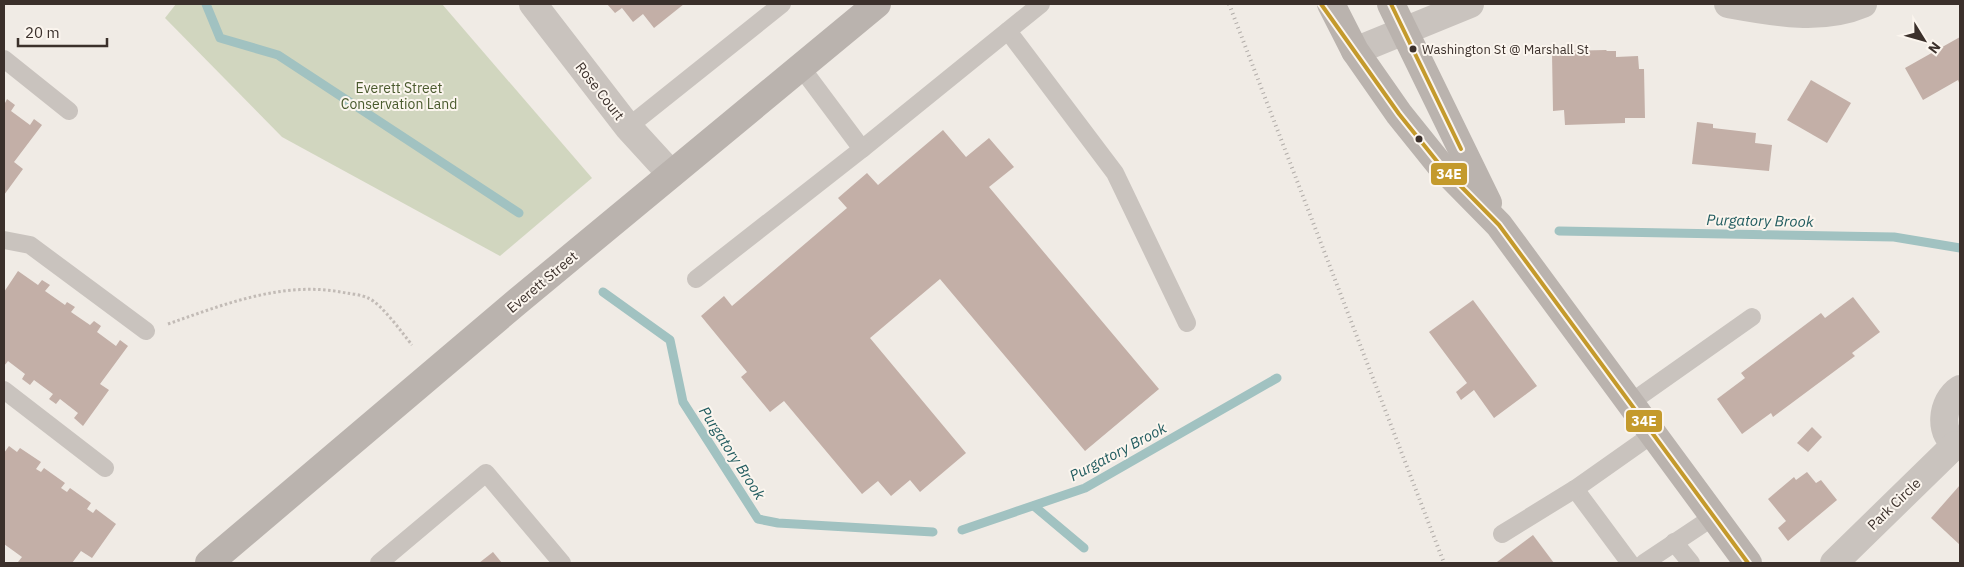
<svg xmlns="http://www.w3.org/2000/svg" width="1964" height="567" font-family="'IBM Plex Sans',sans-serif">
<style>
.green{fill:#d1d6bf}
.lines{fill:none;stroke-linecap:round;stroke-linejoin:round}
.stream{stroke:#a1c2c1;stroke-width:9}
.building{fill:#c3afa7}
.path{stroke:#c2bbb6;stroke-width:3;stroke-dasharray:2.5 2.5;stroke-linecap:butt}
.service{stroke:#c9c3be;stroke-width:18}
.minor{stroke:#c9c3be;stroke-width:28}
.secondary{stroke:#bab3ae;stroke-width:28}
.rail{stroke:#b1aca8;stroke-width:4;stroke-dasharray:1 4;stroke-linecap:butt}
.bus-1-casing{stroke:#fbf5ee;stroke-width:8}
.bus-1{stroke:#c49a2c;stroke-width:4}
.bus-dot{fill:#3b302b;stroke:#fbf5ee;stroke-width:2}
.labels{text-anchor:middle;stroke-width:4;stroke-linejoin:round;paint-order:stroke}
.bus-label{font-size:13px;fill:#3b302b;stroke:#fbf5ee;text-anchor:start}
.park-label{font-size:14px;fill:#4a5a2e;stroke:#fbf5ee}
.street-label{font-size:14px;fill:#3b302b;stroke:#fbf5ee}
.water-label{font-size:15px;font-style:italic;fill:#1f5a5e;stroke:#fbf5ee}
.line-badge{stroke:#fbf5ee;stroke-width:2}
.badge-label{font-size:14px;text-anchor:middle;font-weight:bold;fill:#fff}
</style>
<rect width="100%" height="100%" fill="#f0ebe5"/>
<!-- green -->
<polygon class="green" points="176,4 442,4 592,178 500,256 282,137 165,18"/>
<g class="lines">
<!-- stream -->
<g class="stream">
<polyline points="206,4 220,38 278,55 519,213"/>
<polyline points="1559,231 1894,237 1960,248"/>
<polyline points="603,292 670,340 683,402 758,519 778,523 933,532"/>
<polyline points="1034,506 1084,548"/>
<polyline points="962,530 1085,488 1277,378"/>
</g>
</g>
<!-- building -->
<g class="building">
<polygon points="607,4 684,4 654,28 643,14 633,22 622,8 615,13"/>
<polygon points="1960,37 1960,85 1958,80 1923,100 1905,68"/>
<polygon points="1606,50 1607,51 1616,51 1616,57 1638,56 1639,69 1644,69 1645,118 1625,118 1625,123 1565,125 1564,110 1553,111 1552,53 1562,54 1562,51"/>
<polygon points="1811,80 1851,103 1827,143 1787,120"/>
<polygon points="7,99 15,105 11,111 30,125 34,119 42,125 14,162 23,169 4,195 4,105"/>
<polygon points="1697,122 1713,124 1713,128 1756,133 1755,143 1772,145 1769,171 1692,164"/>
<polygon points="943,130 966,157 989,138 1014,167 989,187 1159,389 1085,451 940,279 870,338 966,453 920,492 910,480 891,496 878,481 862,494 784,401 770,412 741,377 747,372 701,316 724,296 732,306 847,208 838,198 867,173 878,185"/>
<polygon points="18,271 38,285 42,280 50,285 45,291 65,305 67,302 75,307 71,312 90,325 94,321 101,326 97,332 116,346 120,340 128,346 100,384 109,390 83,426 74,418 78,413 60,399 56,404 49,399 53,394 34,380 30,385 22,379 25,374 8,361 4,366 4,292"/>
<polygon points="1853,297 1880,332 1852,353 1855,356 1773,417 1771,413 1742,434 1717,399 1745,378 1741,373 1821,313 1825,318"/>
<polygon points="1473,300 1537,386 1494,418 1474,390 1461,400 1456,392 1467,383 1429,332"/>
<polygon points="1812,427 1822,437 1808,452 1797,443"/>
<polygon points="9,446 17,452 20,448 41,462 36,469 41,472 44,468 65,483 61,488 67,492 70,488 91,503 87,509 93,513 96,509 116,524 92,558 81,551 72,563 20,563 18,562 22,557 4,544 4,453"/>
<polygon points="1807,472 1816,483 1821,480 1837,500 1788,541 1778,528 1786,521 1768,499 1794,477 1796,480"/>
<polygon points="1960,485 1960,545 1931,518"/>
<polygon points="1533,535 1554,563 1498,563 1497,562"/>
<polygon points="493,552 502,563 479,563"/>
</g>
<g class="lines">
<!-- path -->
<path class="path" d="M 168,324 C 225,304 285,280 346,293 C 353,294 362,295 368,298 C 381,303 403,334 412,345"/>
<!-- service -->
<g class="service">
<polyline points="1008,31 1115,173 1187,323"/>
<polyline points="4,59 69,111"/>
<polyline points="628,127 782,4"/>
<polyline points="862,149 1041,4"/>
<polyline points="4,240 30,245 146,331"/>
<polyline points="696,279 862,149 800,66"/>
<polyline points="4,390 105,468"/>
<polyline points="1630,403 1752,317"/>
<polyline points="1575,489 1630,563"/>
<polyline points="1502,534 1575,489 1653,434"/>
<polyline points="1674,542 1691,563"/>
<polyline points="379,563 486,473 562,563"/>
<polyline points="1644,563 1713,517"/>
</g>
<!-- minor -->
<g class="minor">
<polyline points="533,4 628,127 671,174"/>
<path d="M 1728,4 C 1772,12 1821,22 1863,4"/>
<polyline points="1355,51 1470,4"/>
<path d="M 1960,389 C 1941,401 1937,436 1960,447"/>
<polyline points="1834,563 1955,445"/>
</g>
<!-- secondary -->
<g class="secondary">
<polyline points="1331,4 1355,51 1399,114 1440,165 1499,225 1748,563"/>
<polyline points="1391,4 1488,203"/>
<polyline points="209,563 518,301 877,4"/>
</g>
<!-- rail -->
<polyline class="rail" points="1229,4 1444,563"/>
<!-- bus-1 casing -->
<g class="bus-1-casing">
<g id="bus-1">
<polyline points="1321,4 1399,114 1440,165 1499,225 1748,563"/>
<polyline points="1391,4 1461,149"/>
</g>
</g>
<!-- bus-1 -->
<use href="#bus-1" class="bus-1"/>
</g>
<!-- markers -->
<g class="bus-dot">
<circle cx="1413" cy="49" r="4.5"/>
<circle cx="1419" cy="139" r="4.5"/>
</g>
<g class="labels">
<!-- bus labels -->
<g class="bus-label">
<text x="1422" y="54">Washington St @ Marshall St</text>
</g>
<!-- park labels -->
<g class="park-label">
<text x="399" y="93">Everett Street<tspan x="399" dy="16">Conservation Land</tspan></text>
</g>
<!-- street labels -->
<g class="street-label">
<text transform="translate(600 91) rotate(52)" y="5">Rose Court</text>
<text transform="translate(542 282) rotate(-40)" y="5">Everett Street</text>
<text transform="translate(1894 504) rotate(-44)" y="5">Park Circle</text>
</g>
<!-- water labels -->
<g class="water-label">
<text transform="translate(1760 221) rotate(1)" y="5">Purgatory Brook</text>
<text transform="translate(1118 452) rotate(-28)" y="5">Purgatory Brook</text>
<text transform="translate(732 453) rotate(57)" y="5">Purgatory Brook</text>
</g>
</g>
<g class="line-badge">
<rect x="1430" y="162" width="38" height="24" rx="5" fill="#c49a2c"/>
<rect x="1625" y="409" width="38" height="24" rx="5" fill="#c49a2c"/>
</g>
<g class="badge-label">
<text x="1449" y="179">34E</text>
<text x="1644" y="426">34E</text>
</g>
<!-- border -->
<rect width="1964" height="567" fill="none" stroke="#3b302b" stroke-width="10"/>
<!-- north arrow -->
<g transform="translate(1924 40) rotate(127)" stroke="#fbf5ee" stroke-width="4" paint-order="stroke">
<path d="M0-4L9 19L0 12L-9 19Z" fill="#3b302b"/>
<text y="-8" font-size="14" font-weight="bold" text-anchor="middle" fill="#3b302b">N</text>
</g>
<!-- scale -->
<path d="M18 38v8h89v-8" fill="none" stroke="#3b302b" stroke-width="2.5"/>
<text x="25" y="38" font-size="15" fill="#3b302b" stroke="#fbf5ee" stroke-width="4" paint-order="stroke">20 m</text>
</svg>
